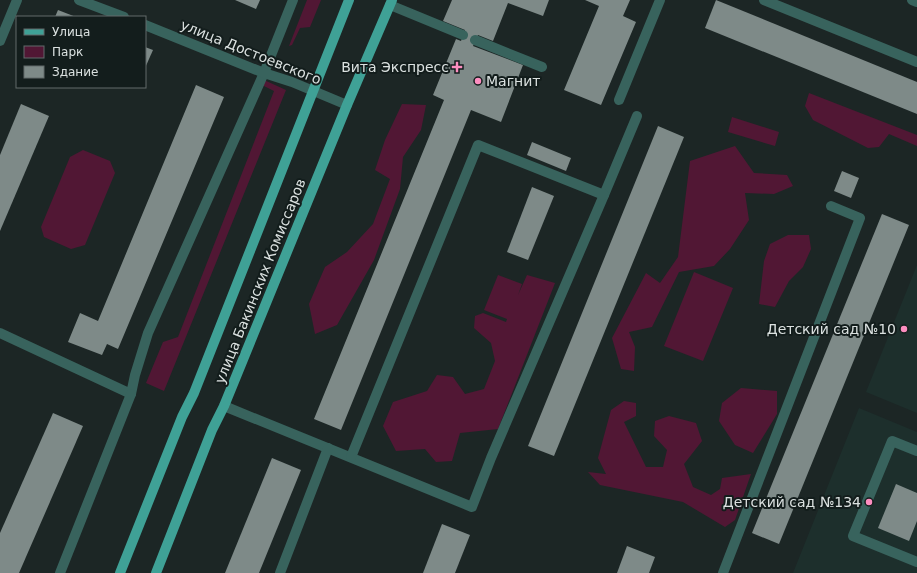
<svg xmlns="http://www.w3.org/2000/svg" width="917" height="573" font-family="'DejaVu Sans',sans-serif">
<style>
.built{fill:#1d2f2c}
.green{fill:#511734}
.building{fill:#7e8a88}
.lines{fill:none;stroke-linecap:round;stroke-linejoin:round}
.service{stroke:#38635d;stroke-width:10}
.minor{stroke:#38635d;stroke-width:10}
.primary{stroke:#3fa196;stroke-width:10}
.poi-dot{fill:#fd8ec0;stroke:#131d1c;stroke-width:1.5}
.labels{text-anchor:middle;stroke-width:4;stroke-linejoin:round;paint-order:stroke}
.street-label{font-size:14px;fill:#dbe1e0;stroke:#131d1c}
.poi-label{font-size:14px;fill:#dbe1e0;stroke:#131d1c;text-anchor:end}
</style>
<rect width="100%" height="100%" fill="#1c2625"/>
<!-- built -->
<g class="built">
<polygon points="917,265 917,413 866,392"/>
<polygon points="859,408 917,432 917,573 793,573"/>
</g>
<!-- green -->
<g class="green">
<polygon points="307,0 321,0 310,27 300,28 292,45 289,46"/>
<polygon points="264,80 286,90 164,391 146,383 163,342 178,337 274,91 262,85"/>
<polygon points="809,93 917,135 917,146 889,134 879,147 868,148 813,120 805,106"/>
<polygon points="402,104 426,105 421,130 403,157 400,189 374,260 337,325 315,334 309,304 325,267 347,252 373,224 390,179 375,170 385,140"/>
<polygon points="732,117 779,132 775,146 728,132"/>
<polygon points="735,146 754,173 787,175 793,186 774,194 745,193 749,220 730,249 714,266 679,272 652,327 629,332 635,347 634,371 621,369 612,338 646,273 660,283 678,257 690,161"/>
<polygon points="83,150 110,161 115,173 85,245 71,249 44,237 41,227 70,157"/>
<polygon points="788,235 809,235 811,249 803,267 789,281 775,307 759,304 764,261 770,244"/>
<polygon points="694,272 733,288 703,361 664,346"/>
<polygon points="498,275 522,284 518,295 527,275 555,283 498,429 460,433 452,461 436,462 425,449 396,451 383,426 393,402 427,391 437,375 453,377 465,394 484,389 495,361 491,343 474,328 475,316 483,313 506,322 507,319 484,310"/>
<polygon points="741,388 777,391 777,414 753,453 735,445 719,421 722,403"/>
<polygon points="624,401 636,403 636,416 624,422 646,467 663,467 667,450 654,436 655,421 669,416 696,423 702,441 684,464 693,487 711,495 720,489 722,478 751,474 735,520 725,527 683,502 600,485 588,472 606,474 598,458 611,410"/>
</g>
<!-- building -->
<g class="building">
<polygon points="235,0 260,0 256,9"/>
<polygon points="452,0 549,0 543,16 508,3 493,41 478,35 473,46 523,65 501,122 471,110 341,430 314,419 444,100 433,95 456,39 461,41 465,30 443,21"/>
<polygon points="585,0 630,0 623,16 636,22 601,105 564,90 599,6"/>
<polygon points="716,0 917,82 917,114 705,28"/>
<polygon points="58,10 76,17 55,17"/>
<polygon points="145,47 153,50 145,68"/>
<polygon points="196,85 224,97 118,349 107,344 102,355 68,342 80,313 98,321"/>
<polygon points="21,104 49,116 0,231 0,155"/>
<polygon points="658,126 684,137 554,456 528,446"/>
<polygon points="532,142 571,158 566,171 527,155"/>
<polygon points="842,171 859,178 851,198 834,191"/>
<polygon points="532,187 554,196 528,260 507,252"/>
<polygon points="882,214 909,225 779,544 752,533"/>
<polygon points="53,413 83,426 19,573 0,573 0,533"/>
<polygon points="272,458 301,470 259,573 225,573"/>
<polygon points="896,484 917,493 917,521 909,541 878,528"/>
<polygon points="442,524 470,535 455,573 423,573"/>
<polygon points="627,546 655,557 649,573 617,573"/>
</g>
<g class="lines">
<!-- service -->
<g class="service">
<polyline points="764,0 917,62"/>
<polyline points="390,5 463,35"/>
<polyline points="475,40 542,67"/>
<polyline points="0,41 17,0"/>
<polyline points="619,100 660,0"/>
<polyline points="0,333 131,394 135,375 148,333 264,73 293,0"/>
<polyline points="224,406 472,507 491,458 604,195 637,116"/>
<polyline points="917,451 892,441 853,536 917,562"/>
<polyline points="351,457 478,145 604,195"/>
<polyline points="280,573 328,448"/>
<polyline points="723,573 860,218 831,206"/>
</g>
<!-- minor -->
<g class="minor">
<polyline points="79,0 124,17"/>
<polyline points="912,0 917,2"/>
<polyline points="145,25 264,73 292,82 347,105"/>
<polyline points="60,573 131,394"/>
</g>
<!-- primary -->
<g class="primary">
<polyline points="120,573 182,417 194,393 349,0"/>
<polyline points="156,573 212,430 224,406 347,105 392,0"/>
</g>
</g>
<!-- markers -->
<g class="poi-dot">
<path d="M455 61h4v4h4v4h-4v4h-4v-4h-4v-4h4z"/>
<circle cx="478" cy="81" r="4"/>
<circle cx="904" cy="329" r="4"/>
<circle cx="869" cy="502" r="4"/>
</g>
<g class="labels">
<!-- street labels -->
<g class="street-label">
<text transform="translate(251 52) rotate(22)" y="5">улица Достоевского</text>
<text transform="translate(260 281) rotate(-68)" y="5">улица Бакинских Комиссаров</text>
</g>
<!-- poi labels -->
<g class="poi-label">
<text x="449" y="72">Вита Экспресс</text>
<text x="486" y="86" text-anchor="start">Магнит</text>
<text x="896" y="334">Детский сад №10</text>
<text x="861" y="507">Детский сад №134</text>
</g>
</g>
<!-- legend -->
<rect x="16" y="16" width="130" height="72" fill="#131d1c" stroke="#636b6a"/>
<rect x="24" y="29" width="20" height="6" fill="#3fa196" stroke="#636b6a"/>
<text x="52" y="36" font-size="12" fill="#dbe1e0">Улица</text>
<rect x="24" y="46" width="20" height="12" fill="#511734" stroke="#636b6a"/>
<text x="52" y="56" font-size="12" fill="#dbe1e0">Парк</text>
<rect x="24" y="66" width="20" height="12" fill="#7e8a88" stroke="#636b6a"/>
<text x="52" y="76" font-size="12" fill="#dbe1e0">Здание</text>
</svg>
